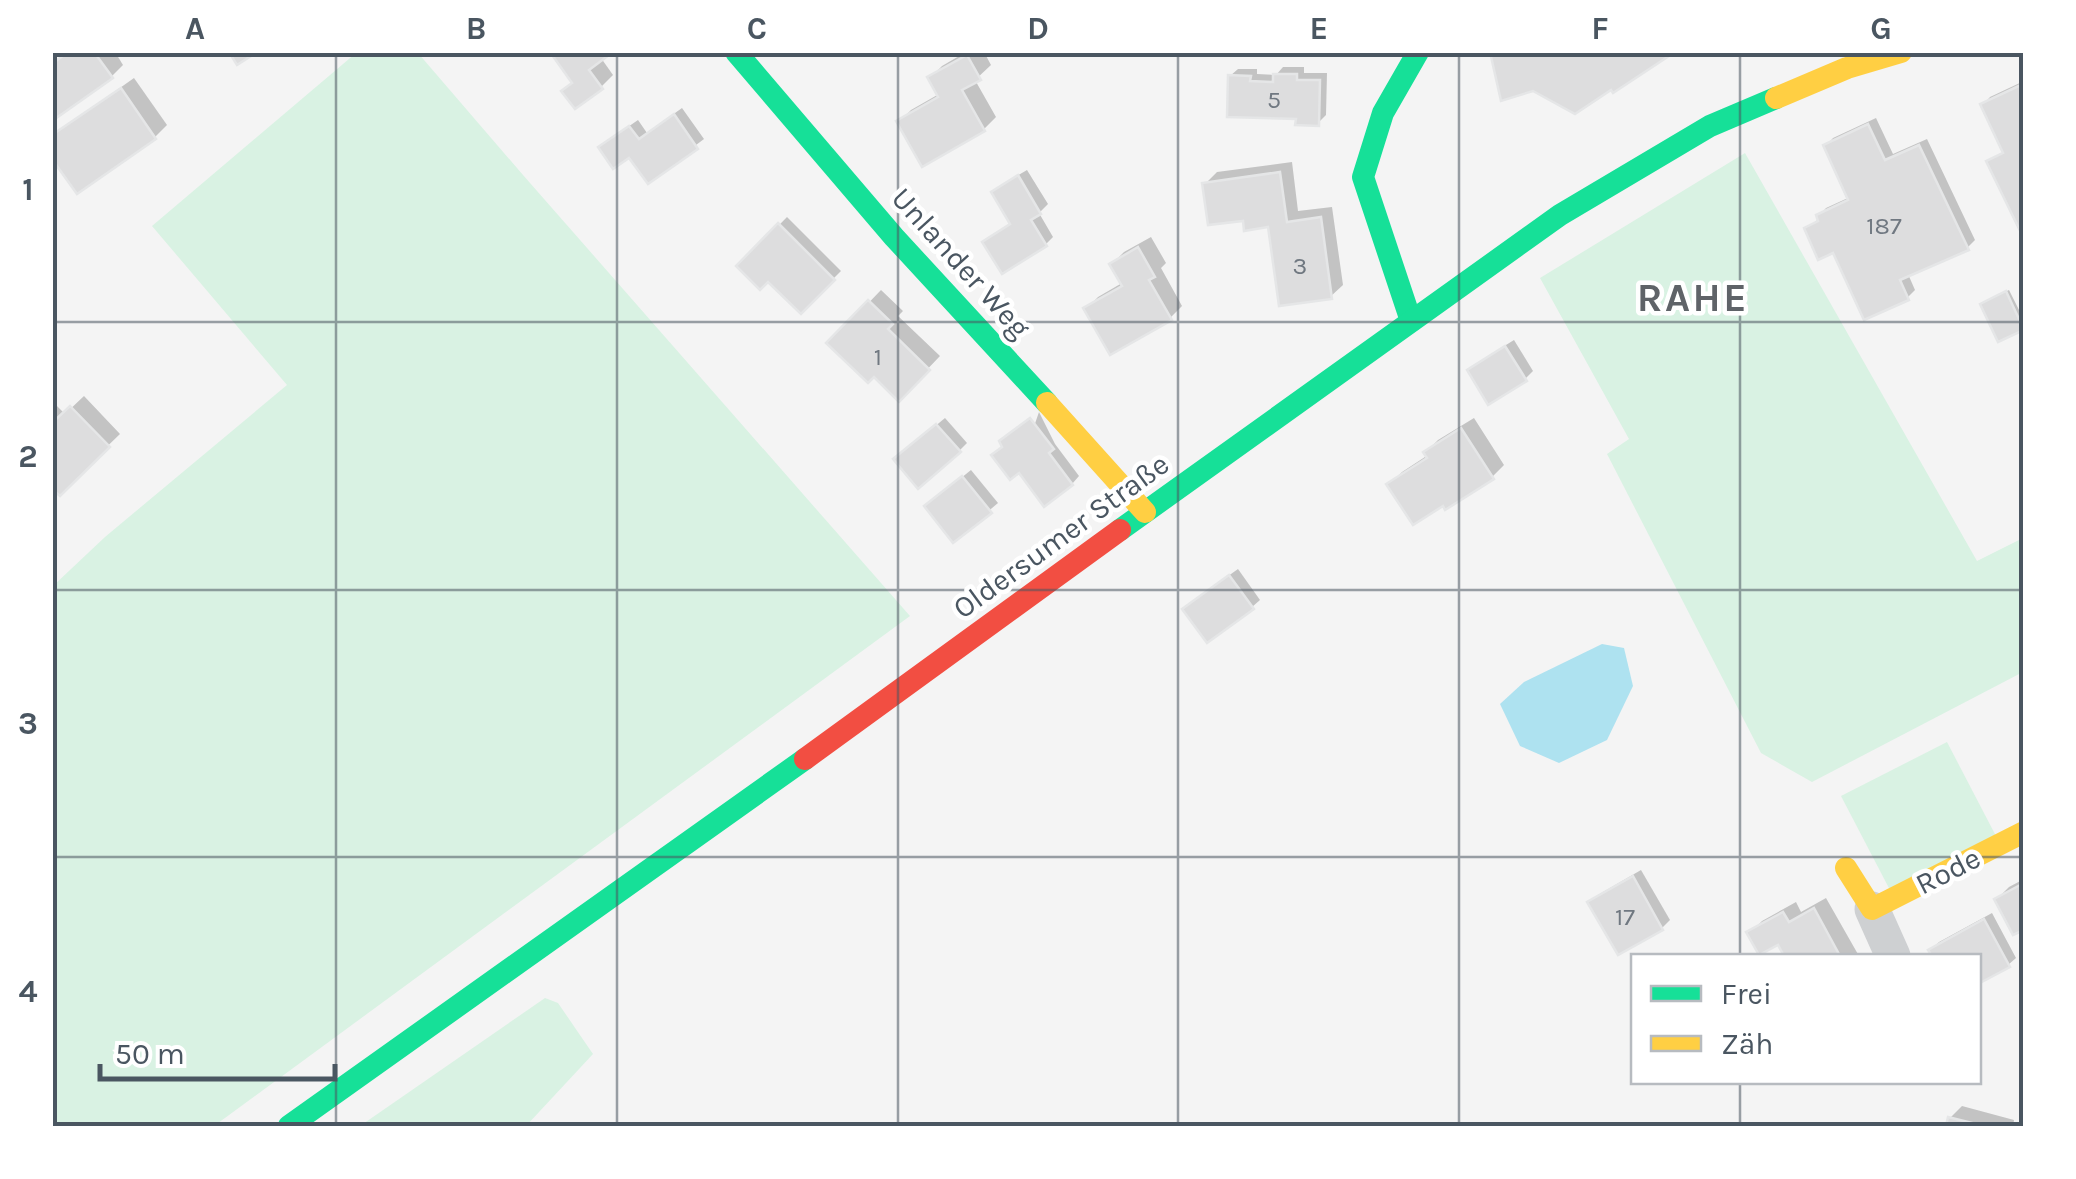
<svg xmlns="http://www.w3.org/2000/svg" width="2076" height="1179" font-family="Karla,sans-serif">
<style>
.green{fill:#d9f2e3}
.water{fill:#aee2f0}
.shadow{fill:#0003}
.building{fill:#ddddde;stroke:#e5e6e7;stroke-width:2.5}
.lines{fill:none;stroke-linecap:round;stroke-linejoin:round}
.street{stroke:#ced0d2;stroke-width:35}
.fast{stroke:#16e098;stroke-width:22}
.slow{stroke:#ffcf43;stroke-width:22}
.jam{stroke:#f24e42;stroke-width:22}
.grid{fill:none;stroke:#4a5661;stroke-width:2.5;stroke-opacity:0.55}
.labels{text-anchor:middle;stroke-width:9;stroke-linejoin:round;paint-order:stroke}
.number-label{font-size:25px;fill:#707881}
.street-label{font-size:30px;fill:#4a5661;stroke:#fff}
.district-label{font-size:40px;font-weight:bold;letter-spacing:2.5px;fill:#5f6368;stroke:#fff}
.neatline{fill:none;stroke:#4a5661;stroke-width:4}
.grid-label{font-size:32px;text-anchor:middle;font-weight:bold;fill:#4a5661}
</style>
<rect width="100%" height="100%" fill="#f4f4f4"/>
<!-- green -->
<g class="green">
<polygon points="356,53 418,53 523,175 910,616 214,1126 53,1126 53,586 105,537 287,385 152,226"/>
<polygon points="1745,153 1977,561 2023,538 2023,672 1812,782 1761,753 1607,454 1629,439 1540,278"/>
<polygon points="1947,742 1997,838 1891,892 1841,796"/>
<polygon points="545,998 558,1003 593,1054 526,1126 360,1126"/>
</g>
<!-- water -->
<polygon class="water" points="1602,644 1624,648 1633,686 1607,740 1559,763 1520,746 1500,704 1524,682"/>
<!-- shadow -->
<g class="shadow">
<polygon points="67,52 115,52 123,65 111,77 52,118 52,63"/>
<polygon points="966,52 984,52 991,65 975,80 996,117 984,129 899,122 911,110 939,94 930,78 942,66"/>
<polygon points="601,58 613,75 601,87 574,81"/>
<polygon points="1283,67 1304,67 1304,73 1327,73 1326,115 1318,123 1298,116 1230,76 1238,69 1257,69 1257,74 1276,75"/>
<polygon points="134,78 167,125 155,137 52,136"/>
<polygon points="2024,81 2024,233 1989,162 2005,151 1983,105 1990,97"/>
<polygon points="682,108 704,139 648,181 629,154 609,140 638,120 647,133"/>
<polygon points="1876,118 1893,154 1927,139 1975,240 1967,248 1908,274 1915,290 1907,298 1834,250 1807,228 1820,218 1819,216 1826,208 1850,197 1826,146 1833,138"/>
<polygon points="1292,162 1298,211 1332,207 1343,285 1330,297 1271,225 1205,184 1217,172"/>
<polygon points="1027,170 1048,204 1039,213 1053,237 1046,244 985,242 1012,222 994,193 1002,185"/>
<polygon points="787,217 841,271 801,311 768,278 739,266"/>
<polygon points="1151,237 1166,263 1161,268 1182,306 1170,318 1086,309 1098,297 1122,283 1112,264 1124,252"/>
<polygon points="881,290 903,311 898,316 940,356 899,399 874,374 830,343"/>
<polygon points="2009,290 2024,320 2022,328 1986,301"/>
<polygon points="1514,340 1533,371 1525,379 1470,370 1477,363"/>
<polygon points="84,396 120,434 60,492 52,485 52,401 65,414"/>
<polygon points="1039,412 1055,444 1079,476 1072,484 1019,470"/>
<polygon points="945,418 967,443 959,451 904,452"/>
<polygon points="1474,418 1504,465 1492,477 1444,503 1390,484 1402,472 1428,455 1426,452 1438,440"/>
<polygon points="971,470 998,503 954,540 935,499"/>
<polygon points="1238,569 1260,600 1252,607 1193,601"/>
<polygon points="1641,870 1670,920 1662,928 1619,952 1591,902 1598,895"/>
<polygon points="2024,879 2024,927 1997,899 2009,887"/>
<polygon points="1826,898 1859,956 1786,956 1779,941 1750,933 1762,921 1796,902 1801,912"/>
<polygon points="1992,913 2016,958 2008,965 1978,956 1935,956 1931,950 1939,942"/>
<polygon points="1962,1106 2014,1120 2013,1126 1948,1126 1950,1118"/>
</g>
<!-- building -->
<g class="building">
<polygon points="68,52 94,52 113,78 52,121 52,64"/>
<polygon points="229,52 257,52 237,65"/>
<polygon points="550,52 613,52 589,70 603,89 575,109 561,91 572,83"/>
<polygon points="1490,52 1675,52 1613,93 1611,90 1575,114 1533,91 1501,101"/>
<polygon points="967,55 981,80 962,90 985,131 922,167 896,121 938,97 927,77"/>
<polygon points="1273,74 1297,74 1297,80 1320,80 1319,126 1295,125 1296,119 1227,117 1228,75 1251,76 1250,81 1273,82"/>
<polygon points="2023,84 2024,86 2024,239 1986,161 2003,153 1980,104"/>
<polygon points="121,88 156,139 77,194 52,159 52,135"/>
<polygon points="674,114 698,149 648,184 629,158 613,169 598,147 629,126 639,139"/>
<polygon points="1868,124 1885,160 1919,145 1969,250 1900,280 1909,300 1864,320 1833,253 1818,260 1804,228 1818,221 1816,215 1848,200 1823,145"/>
<polygon points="1280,172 1287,222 1321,217 1332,299 1279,306 1268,227 1244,231 1243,221 1208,225 1202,183"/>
<polygon points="1018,175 1041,214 1031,220 1047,246 1002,274 982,242 1010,224 991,192"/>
<polygon points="778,223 835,280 801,314 768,282 760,290 736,266"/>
<polygon points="1138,247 1155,277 1149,280 1172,320 1110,355 1083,308 1122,286 1109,264"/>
<polygon points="2006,291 2024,330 1998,342 1980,304"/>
<polygon points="868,300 893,324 888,329 930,370 899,402 874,377 868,383 826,343"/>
<polygon points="1505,346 1527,381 1488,405 1467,370"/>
<polygon points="70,406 110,447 60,496 52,489 52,423"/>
<polygon points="1030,418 1054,449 1049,453 1073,485 1044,507 1019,473 1010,480 991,455 1002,447 999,441"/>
<polygon points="936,424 961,452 918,489 893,459"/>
<polygon points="1461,428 1494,479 1445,510 1443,506 1413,525 1386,484 1427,458 1423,452"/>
<polygon points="962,476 992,513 953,543 924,506"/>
<polygon points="1229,575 1254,609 1207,643 1182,609"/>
<polygon points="1633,876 1663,930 1618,955 1587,902"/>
<polygon points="2024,883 2024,930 2013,935 1994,899"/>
<polygon points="1814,908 1840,956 1784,956 1778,945 1759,955 1746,932 1783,912 1789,922"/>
<polygon points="1984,919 2010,967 1978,984 1978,956 1932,956 1928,950"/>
<polygon points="1948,1117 1984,1126 1946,1126"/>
</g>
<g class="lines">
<!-- street -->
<polyline class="street" points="1872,909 1893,956"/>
<!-- fast -->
<g class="fast">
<polyline points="736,52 894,237 1047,403"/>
<polyline points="1411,321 1363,177 1383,113 1418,52"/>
<polyline points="1120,530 1560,215 1710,126 1776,98"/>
<polyline points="289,1126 805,759"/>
</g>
<!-- slow -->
<g class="slow">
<polyline points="1776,98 1847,68 1901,52"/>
<polyline points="1047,403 1145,512"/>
<polyline points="1846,868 1872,909 2024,832"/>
</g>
<!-- jam -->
<polyline class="jam" points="805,759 1120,530"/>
</g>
<!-- grid -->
<path class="grid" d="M 336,52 L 336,1126M 617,52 L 617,1126M 898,52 L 898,1126M 1178,52 L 1178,1126M 1459,52 L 1459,1126M 1740,52 L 1740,956M 52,322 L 2024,322M 52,590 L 2024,590M 52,857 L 2024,857M 1740,1082 L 1740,1126"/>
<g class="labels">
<!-- number labels -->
<g class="number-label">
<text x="1274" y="108">5</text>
<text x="1884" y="234">187</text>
<text x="1300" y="274">3</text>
<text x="878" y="365">1</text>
<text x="1625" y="925">17</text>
</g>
<!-- street labels -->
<g class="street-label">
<text transform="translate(961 263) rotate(48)" y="10">Unlander Weg</text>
<text transform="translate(1061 536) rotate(-36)" y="10">Oldersumer Straße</text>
<text transform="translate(1948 871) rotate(-27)" y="10">Rode</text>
</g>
<!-- district labels -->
<g class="district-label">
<text x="1693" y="311">RAHE</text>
</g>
</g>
<!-- border -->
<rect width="2076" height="1179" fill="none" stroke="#ffffff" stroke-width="110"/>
<!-- legend -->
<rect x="1631" y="954" width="350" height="130" fill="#ffffff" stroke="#b7bbc0" stroke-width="2.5"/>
<rect x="1651" y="986" width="50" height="15" fill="#16e098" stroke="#b7bbc0" stroke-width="2.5"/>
<text x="1721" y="1004" font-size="30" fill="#4a5661">Frei</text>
<rect x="1651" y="1036" width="50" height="15" fill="#ffcf43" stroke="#b7bbc0" stroke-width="2.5"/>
<text x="1721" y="1054" font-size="30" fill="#4a5661">Zäh</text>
<!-- scale -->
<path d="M100 1064v15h235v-15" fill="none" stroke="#4a5661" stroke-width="5"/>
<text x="115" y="1064" font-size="30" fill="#4a5661" stroke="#ffffff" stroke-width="8" paint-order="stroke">50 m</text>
<rect x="55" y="55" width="1966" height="1069" class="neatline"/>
<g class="grid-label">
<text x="195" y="39">A</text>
<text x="476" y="39">B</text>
<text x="757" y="39">C</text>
<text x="1038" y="39">D</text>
<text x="1319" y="39">E</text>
<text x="1600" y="39">F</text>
<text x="1881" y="39">G</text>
<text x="28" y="200">1</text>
<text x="28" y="467">2</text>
<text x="28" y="734">3</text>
<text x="28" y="1002">4</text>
</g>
</svg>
